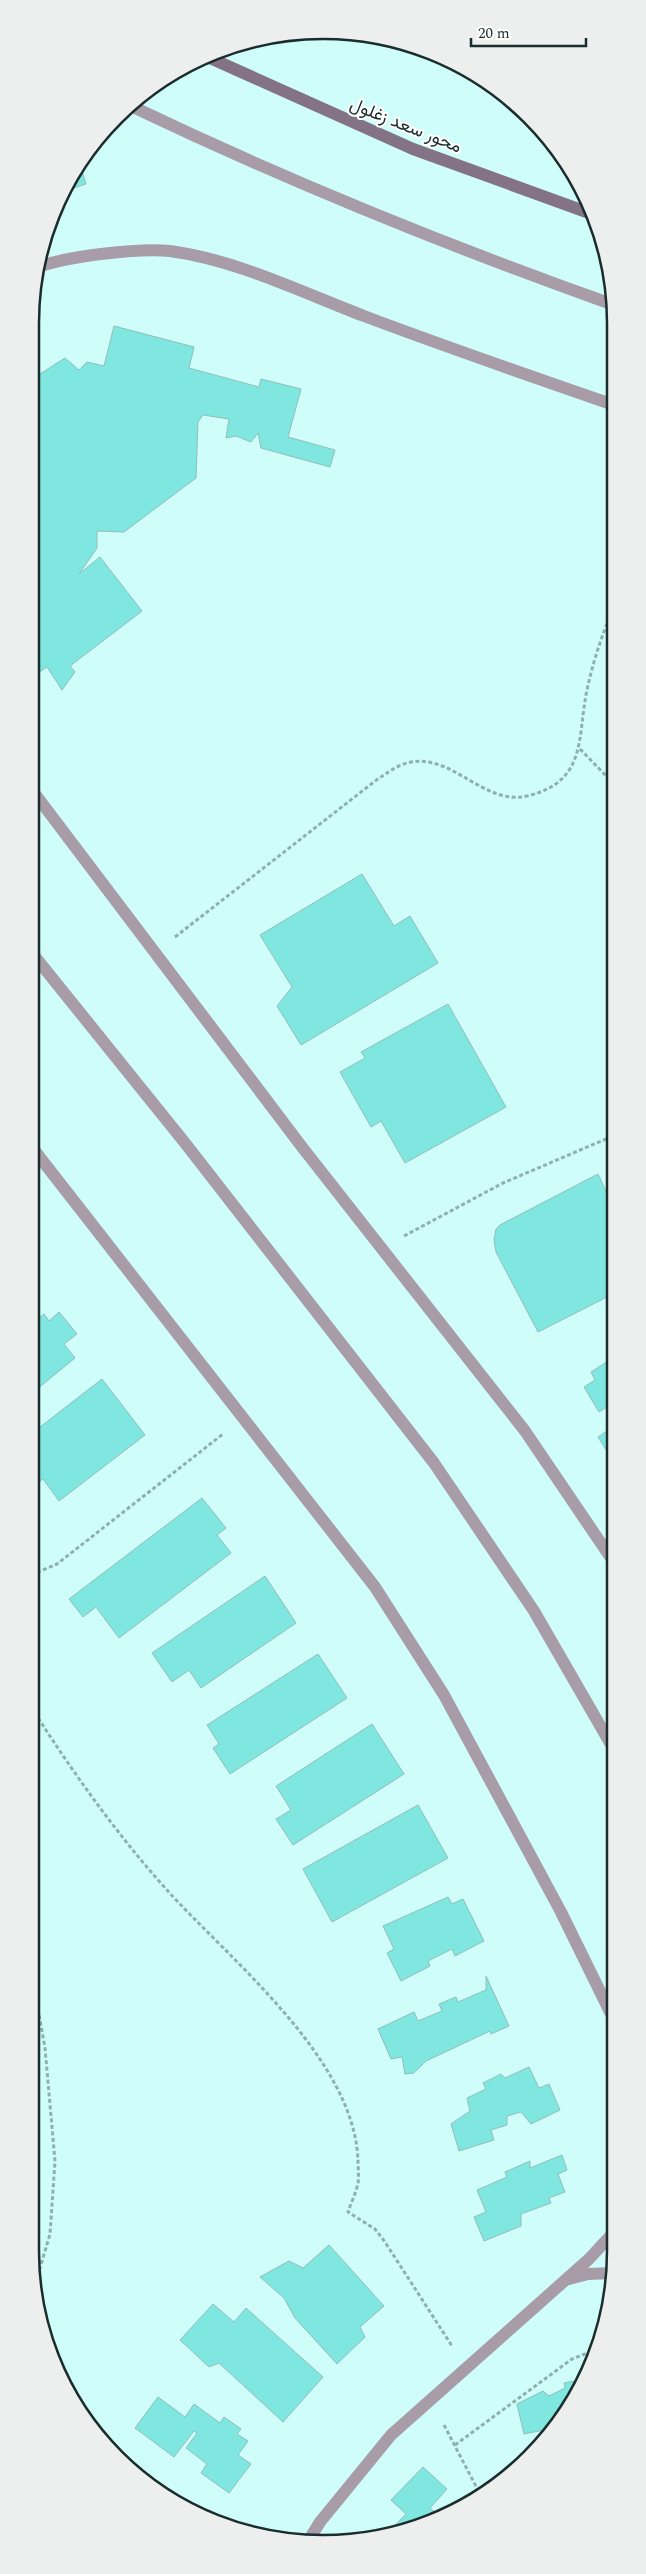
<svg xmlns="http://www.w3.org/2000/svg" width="646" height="2574" font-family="Spectral,Vazirmatn,serif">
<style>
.building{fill:#80e7e0;stroke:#91beba}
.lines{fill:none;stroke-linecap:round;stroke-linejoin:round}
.path{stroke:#8db1ae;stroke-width:3;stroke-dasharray:4 2.5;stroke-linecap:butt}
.street{stroke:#a79ca8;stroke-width:12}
.secondary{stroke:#837385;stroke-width:12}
.labels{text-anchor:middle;stroke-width:4;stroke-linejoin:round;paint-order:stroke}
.street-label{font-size:18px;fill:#1a2c2b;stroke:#fff}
.rim{fill:none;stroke:#1a2c2b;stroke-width:2.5}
</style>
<rect width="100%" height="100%" fill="#cffdf9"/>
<!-- building -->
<g class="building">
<polygon points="80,164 86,184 64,191 69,176"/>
<polygon points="114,326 194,347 189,368 259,387 261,379 301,389 288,437 335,450 330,467 261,448 258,433 251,442 236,436 226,438 229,419 203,415 198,422 196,478 124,532 97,531 97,548 79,574 100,557 142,611 70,666 75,672 62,690 47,667 32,677 32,379 65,358 79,370 87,362 104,366"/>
<polygon points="362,874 394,926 410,916 438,963 301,1045 277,1006 292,987 260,935"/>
<polygon points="448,1004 506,1107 405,1163 381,1121 371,1127 340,1072 365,1058 361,1052"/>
<polygon points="598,1174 613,1206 613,1294 538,1332 496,1252 494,1240 496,1229 500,1225"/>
<polygon points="59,1312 77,1334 64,1344 75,1358 31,1394 31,1324 44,1314 49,1321"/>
<polygon points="613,1358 613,1403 599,1412 584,1387 595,1380 591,1372"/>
<polygon points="102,1379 145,1435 59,1501 43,1479 32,1487 31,1486 31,1434"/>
<polygon points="613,1427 613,1461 598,1437"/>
<polygon points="202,1498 226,1528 217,1535 231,1553 119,1638 96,1607 83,1617 69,1599"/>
<polygon points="265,1576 296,1623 201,1688 189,1670 172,1682 152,1653"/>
<polygon points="318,1654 347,1698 230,1774 213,1748 219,1744 207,1725"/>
<polygon points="372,1724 404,1774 293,1845 276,1819 291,1810 276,1786"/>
<polygon points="418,1805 448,1858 332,1922 303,1869"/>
<polygon points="448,1897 452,1904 463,1899 484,1941 455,1956 452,1949 428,1961 430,1966 401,1981 387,1953 394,1949 383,1926"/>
<polygon points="486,1976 509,2026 491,2034 490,2031 426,2061 414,2073 405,2074 402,2057 391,2059 378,2029 414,2012 418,2021 442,2011 439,2004 456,1997 458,2002 486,1990"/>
<polygon points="529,2067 539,2088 549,2084 560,2110 531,2124 521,2112 507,2116 507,2125 491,2130 494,2140 459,2151 451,2124 470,2111 467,2098 486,2089 483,2083 501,2074 505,2078"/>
<polygon points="562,2155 567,2170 558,2174 565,2192 549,2198 551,2203 521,2214 521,2226 484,2241 474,2217 486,2212 477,2190 507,2177 505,2172 530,2161 530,2168"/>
<polygon points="329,2245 384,2306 360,2327 365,2337 337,2364 295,2318 284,2298 260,2277 289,2261 303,2268"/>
<polygon points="213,2304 234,2322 246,2308 323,2377 283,2422 219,2363 209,2367 180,2340"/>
<polygon points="583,2379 577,2397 549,2429 524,2434 517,2404 543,2391 549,2396 565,2388 564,2383"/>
<polygon points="158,2397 185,2417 194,2404 220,2423 224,2417 241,2429 237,2434 248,2441 238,2455 251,2464 229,2493 201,2473 207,2464 186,2448 197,2433 194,2431 174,2457 135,2428"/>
<polygon points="423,2467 447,2489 430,2508 438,2515 399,2534 386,2535 406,2514 391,2500"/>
<polygon points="165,2492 179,2500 200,2515 193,2514"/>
</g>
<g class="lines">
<!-- path -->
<g class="path">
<polyline points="580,749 614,784"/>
<path d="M 175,937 L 379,778 C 386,774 392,769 399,766 C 447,744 481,807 527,796 C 588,782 577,736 587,690 C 593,662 602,634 614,607"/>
<polyline points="404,1236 503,1183 613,1136"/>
<polyline points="31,1575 57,1564 223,1434"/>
<path d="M 31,1707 C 72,1771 115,1832 166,1889 C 230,1960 355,2059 358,2161 C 358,2168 359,2177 358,2183 C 356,2193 351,2203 348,2212 L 375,2229 L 385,2242 L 452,2346"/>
<polyline points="30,1964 45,2048 55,2161 50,2234 36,2282"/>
<polyline points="444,2425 480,2494"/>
<polyline points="455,2445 572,2359 593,2351"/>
</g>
<!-- street -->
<g class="street">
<path d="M 131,106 C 290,182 448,246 614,305"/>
<path d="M 38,267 C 68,256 138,248 170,251 C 237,260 301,292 364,316 C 446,347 530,376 614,405"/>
<polyline points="32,790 302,1147 525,1431 613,1561"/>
<polyline points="32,953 185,1143 434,1463 534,1611 613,1748"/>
<polyline points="31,1146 375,1587 444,1695 561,1912 613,2018"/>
<polyline points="569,2279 588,2274 613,2273"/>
<polyline points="307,2543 320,2522 391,2435 589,2259 613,2233"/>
</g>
<!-- secondary -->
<polyline class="secondary" points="210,58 413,149 592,214"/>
</g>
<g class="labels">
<!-- street labels -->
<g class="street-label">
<text transform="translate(406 125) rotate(22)" y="6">محور سعد زغلول</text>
</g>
</g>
<!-- crop -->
<path d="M0 0H646V2574H0ZM323 39H323A284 284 0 0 1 607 323V2251A284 284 0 0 1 323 2535H323A284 284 0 0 1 39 2251V323A284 284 0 0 1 323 39Z" fill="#edeeee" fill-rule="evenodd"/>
<path class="rim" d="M323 39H323A284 284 0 0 1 607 323V2251A284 284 0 0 1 323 2535H323A284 284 0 0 1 39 2251V323A284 284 0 0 1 323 39Z"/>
<!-- scale -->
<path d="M471 38v8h115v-8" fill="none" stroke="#1a2c2b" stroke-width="2.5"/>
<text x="478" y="38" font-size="15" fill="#1a2c2b" stroke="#ffffff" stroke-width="4" paint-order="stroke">20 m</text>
</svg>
